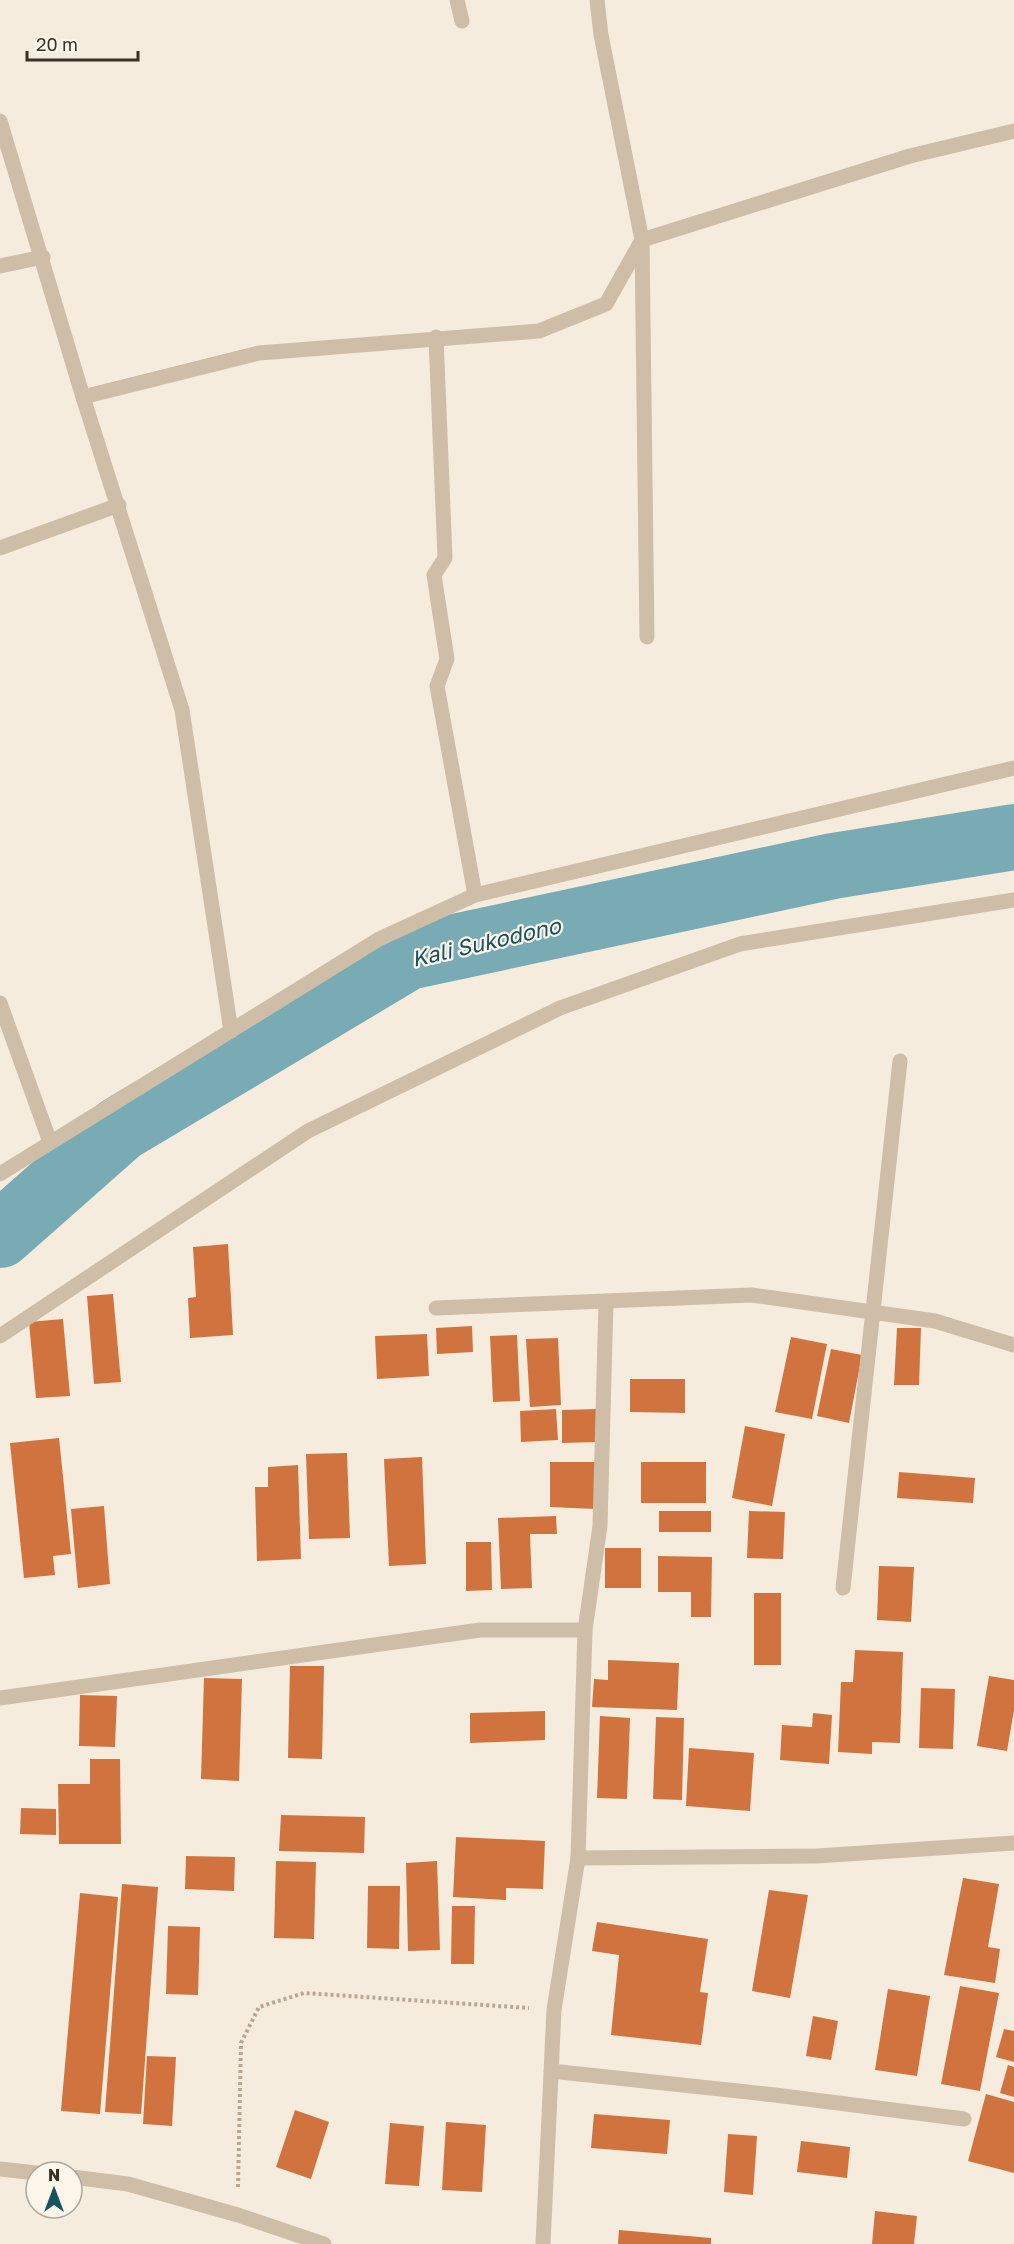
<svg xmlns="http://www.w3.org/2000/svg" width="1014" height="2244" font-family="'Golos Text',sans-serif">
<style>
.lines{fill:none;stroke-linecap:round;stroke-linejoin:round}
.river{stroke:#79abb4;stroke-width:66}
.building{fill:#d1733f}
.path{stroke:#baa791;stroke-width:4;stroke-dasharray:3 3;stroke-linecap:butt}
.minor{stroke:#cebda7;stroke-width:15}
.tertiary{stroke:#cebda7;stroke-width:15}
.labels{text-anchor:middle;stroke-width:4.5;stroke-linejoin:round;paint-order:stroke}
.water-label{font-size:22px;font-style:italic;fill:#195360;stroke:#fbf5ea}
</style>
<rect width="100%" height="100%" fill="#f5ecdd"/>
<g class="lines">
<!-- river -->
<polyline class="river" points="0,1235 120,1129 408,957 833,866 1014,837"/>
</g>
<!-- building -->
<g class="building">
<polygon points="228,1244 233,1335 190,1338 188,1298 196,1297 193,1247"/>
<polygon points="113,1294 121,1382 94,1384 87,1296"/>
<polygon points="63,1319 70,1396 36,1398 29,1322"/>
<polygon points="472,1326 473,1352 437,1354 436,1328"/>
<polygon points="897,1328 921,1328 919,1385 894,1385"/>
<polygon points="427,1334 429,1376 377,1379 375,1336"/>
<polygon points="517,1335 520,1401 493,1402 490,1336"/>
<polygon points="791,1337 827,1344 812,1419 775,1412"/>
<polygon points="558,1338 561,1405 530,1407 526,1339"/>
<polygon points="831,1349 862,1355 849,1423 817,1416"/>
<polygon points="630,1379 685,1379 685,1413 630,1412"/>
<polygon points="556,1409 558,1440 521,1442 520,1411"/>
<polygon points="597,1409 597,1442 562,1443 562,1410"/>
<polygon points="745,1426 785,1434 772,1506 732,1498"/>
<polygon points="59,1438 71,1554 53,1556 55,1575 24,1578 10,1443"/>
<polygon points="347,1453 350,1538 309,1539 306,1454"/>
<polygon points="422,1457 426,1564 389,1566 384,1459"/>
<polygon points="550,1462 596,1462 595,1509 550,1507"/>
<rect x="641" y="1462" width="65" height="41"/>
<polygon points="298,1465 301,1559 257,1561 255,1487 268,1487 268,1467"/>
<polygon points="899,1472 975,1478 973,1503 897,1498"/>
<polygon points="104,1506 110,1584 78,1588 71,1509"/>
<rect x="659" y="1511" width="52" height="21"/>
<polygon points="749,1511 785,1512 783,1559 747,1558"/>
<polygon points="556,1516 557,1534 530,1534 532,1588 501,1589 498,1518"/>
<polygon points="466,1542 491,1542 492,1590 466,1591"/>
<rect x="605" y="1548" width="36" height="40"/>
<polygon points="658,1556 712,1557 711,1617 691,1617 691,1592 658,1592"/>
<polygon points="879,1566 914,1567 911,1622 877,1620"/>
<rect x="754" y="1593" width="27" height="72"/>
<polygon points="855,1650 903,1652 900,1743 872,1742 872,1754 838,1752 841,1682 853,1682"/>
<polygon points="608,1660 679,1663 677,1710 592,1707 594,1679 608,1680"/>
<polygon points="290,1666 324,1666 322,1759 288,1758"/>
<polygon points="989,1676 1014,1680 1014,1710 1007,1751 977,1746"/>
<polygon points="204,1678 242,1679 239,1781 201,1779"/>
<polygon points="921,1688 955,1689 953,1749 919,1748"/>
<polygon points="80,1695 117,1696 115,1747 79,1746"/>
<polygon points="545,1711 545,1740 470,1743 470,1713"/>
<polygon points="813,1713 832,1715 829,1764 780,1760 782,1725 812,1727"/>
<polygon points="600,1716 630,1718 627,1799 597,1798"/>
<polygon points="656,1717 684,1718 682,1800 653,1799"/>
<polygon points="689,1748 754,1753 750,1811 686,1806"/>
<polygon points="90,1759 120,1759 121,1844 59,1844 58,1784 90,1784"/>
<polygon points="21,1808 56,1809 56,1835 20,1834"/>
<polygon points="281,1815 365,1817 364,1853 279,1851"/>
<polygon points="456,1837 545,1841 543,1889 506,1888 506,1900 453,1897"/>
<polygon points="186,1856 235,1857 234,1891 185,1889"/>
<polygon points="276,1861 316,1862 314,1939 274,1938"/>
<polygon points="437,1861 440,1950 408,1951 406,1863"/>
<polygon points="963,1878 999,1884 988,1947 1000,1949 995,1983 944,1975"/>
<polygon points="122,1884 158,1887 141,2114 105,2112"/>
<polygon points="368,1886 400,1886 399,1949 367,1948"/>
<polygon points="769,1890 808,1895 790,1998 752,1991"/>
<polygon points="80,1893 118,1897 100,2114 61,2111"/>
<polygon points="452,1906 475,1906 474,1964 451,1964"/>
<polygon points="597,1922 708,1939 700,1992 708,1993 701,2045 611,2035 619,1955 592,1951"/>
<polygon points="168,1926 200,1927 198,1995 166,1994"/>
<polygon points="960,1986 999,1993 980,2091 941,2084"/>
<polygon points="888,1989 930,1996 917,2076 875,2070"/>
<polygon points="813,2016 838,2021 831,2060 806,2056"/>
<polygon points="1004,2029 1014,2031 1014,2062 996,2057"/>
<polygon points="147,2056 176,2057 172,2126 143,2124"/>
<polygon points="1008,2065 1014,2067 1014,2097 1000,2093"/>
<polygon points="986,2094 1014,2102 1014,2173 968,2161"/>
<polygon points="295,2110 329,2122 311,2179 276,2167"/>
<polygon points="594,2114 670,2120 667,2154 591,2148"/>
<polygon points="446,2122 486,2125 482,2192 442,2190"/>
<polygon points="390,2123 424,2126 419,2186 385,2184"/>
<polygon points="728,2134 757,2136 753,2195 724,2192"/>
<polygon points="801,2141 850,2147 847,2178 797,2172"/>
<polygon points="875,2211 917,2216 914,2244 872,2244"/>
<polygon points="619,2230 711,2238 711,2244 618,2244"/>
</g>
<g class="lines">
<!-- path -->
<polyline class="path" points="238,2187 241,2043 259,2007 304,1993 529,2008"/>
<!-- minor -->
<g class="minor">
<polyline points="457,0 462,21"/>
<polyline points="597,0 601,35 642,240 647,637"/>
<polyline points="0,121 83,397 182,710 231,1031"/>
<polyline points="0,266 43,257"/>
<polyline points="436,337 445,558 434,575 447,659 437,686 475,895"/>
<polyline points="83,397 259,353 539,331 606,304 642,240 910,156 1014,131"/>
<polyline points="0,548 119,505"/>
<polyline points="0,1003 50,1142"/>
<polyline points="436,1308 752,1295 935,1321 1014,1345"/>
<polyline points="0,1336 308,1131 560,1008 740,944 1014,900"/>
<polyline points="843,1588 900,1061"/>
<polyline points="0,1698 480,1630 585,1630"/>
<polyline points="578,1858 817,1856 1014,1843"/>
<polyline points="551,2071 775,2095 964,2119"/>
<polyline points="0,2169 36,2173"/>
<polyline points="72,2177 128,2184 238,2215 324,2244"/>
<polyline points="543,2244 554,2010 578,1858 585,1630 600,1526 606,1301"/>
</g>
<!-- tertiary -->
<polyline class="tertiary" points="0,1174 379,939 475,895 1014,768"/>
</g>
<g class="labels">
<!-- water labels -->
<g class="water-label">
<text transform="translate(486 942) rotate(-13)" y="8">Kali Sukodono</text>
</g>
</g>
<!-- north arrow -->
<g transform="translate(54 2190)"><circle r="28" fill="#fbf5ea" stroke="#aea69c" stroke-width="1.5"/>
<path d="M0-4.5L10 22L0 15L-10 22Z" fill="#195360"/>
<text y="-9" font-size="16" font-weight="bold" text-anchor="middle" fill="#3a3028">N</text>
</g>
<!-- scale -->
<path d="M27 51v9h111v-9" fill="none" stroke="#3a3028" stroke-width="3"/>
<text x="36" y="51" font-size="18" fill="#3a3028" stroke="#fbf5ea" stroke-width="4.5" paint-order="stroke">20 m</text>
</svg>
